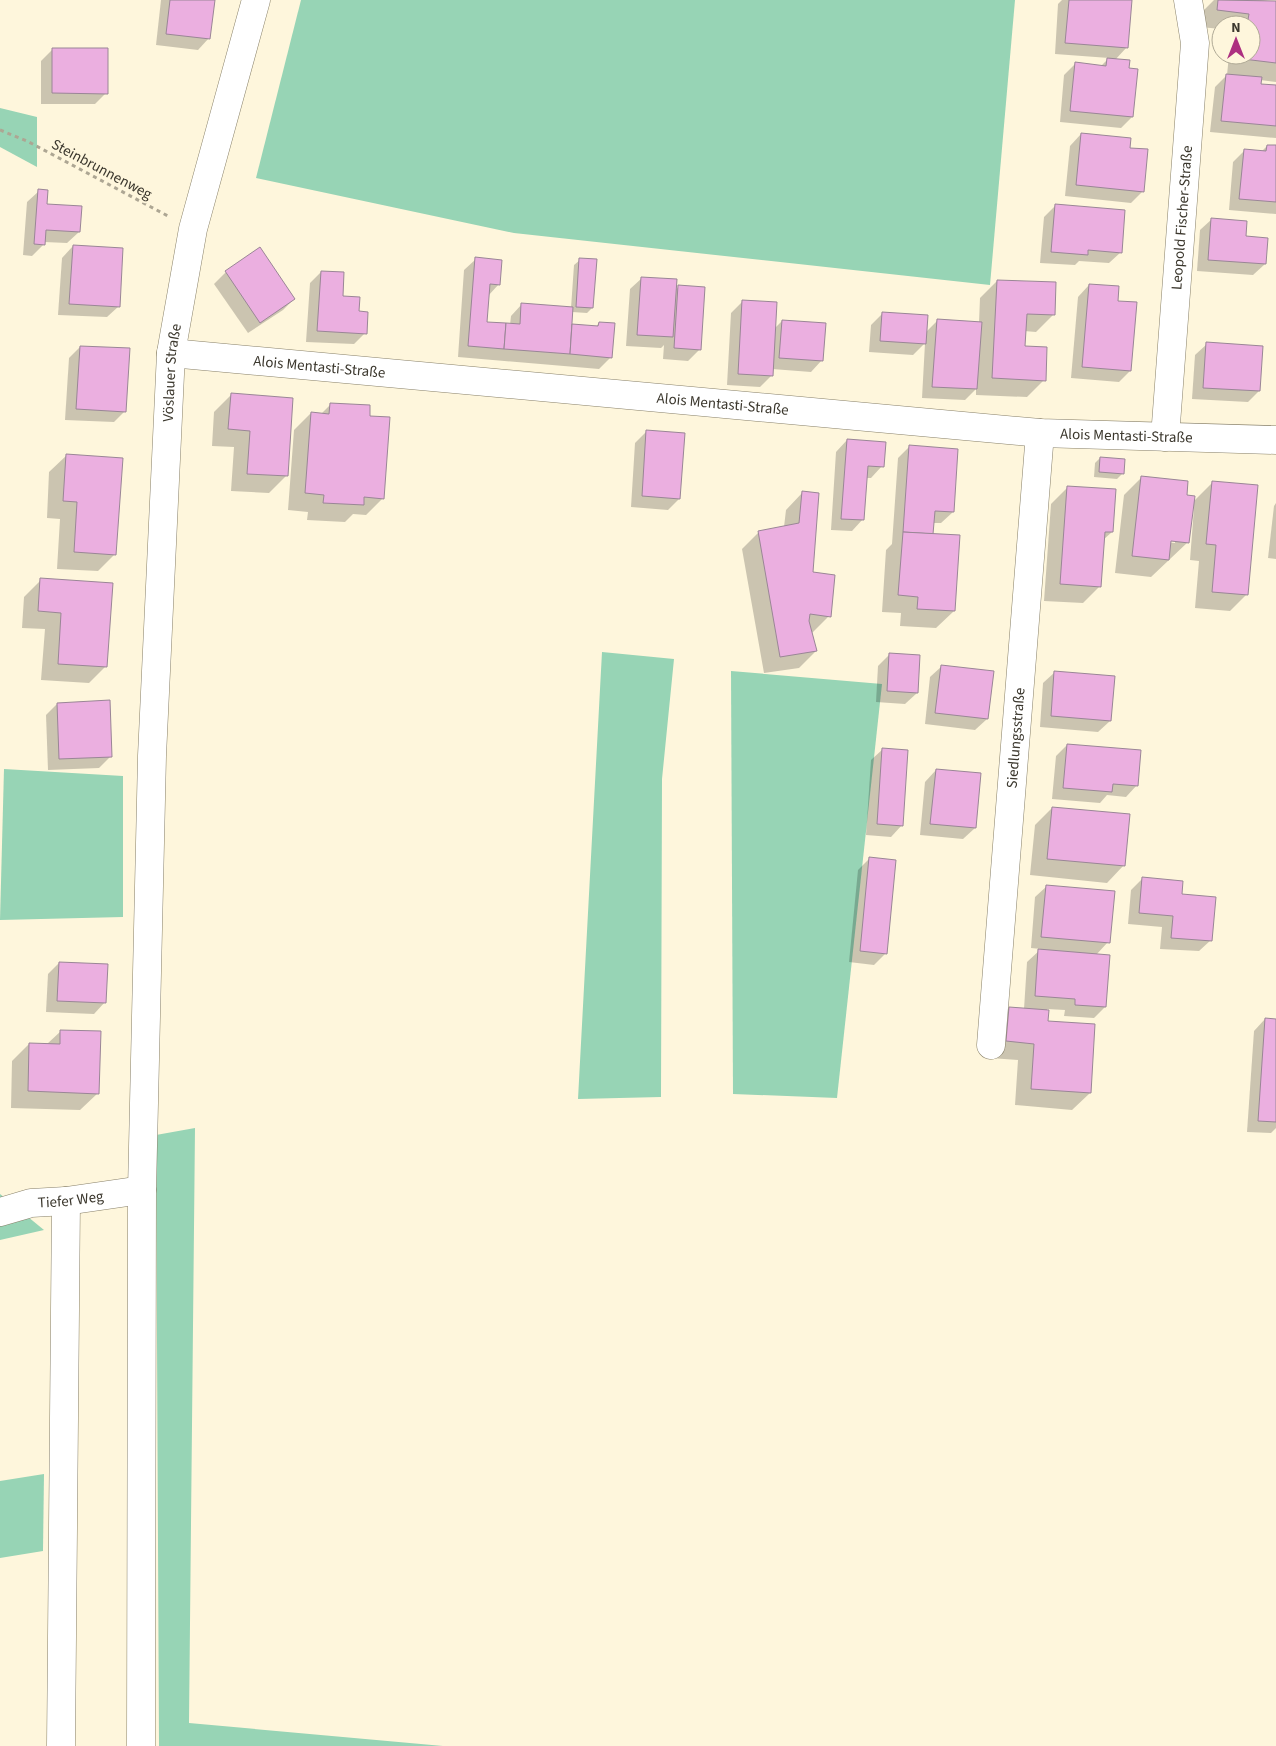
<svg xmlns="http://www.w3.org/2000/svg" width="1276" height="1746" font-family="'Source Sans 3',sans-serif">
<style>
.green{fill:#97d4b5}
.shadow{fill:#0003;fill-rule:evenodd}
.building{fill:#ebafe0;stroke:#9a8696}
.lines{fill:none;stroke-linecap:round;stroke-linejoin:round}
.minor-casing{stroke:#888069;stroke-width:29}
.path{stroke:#ada693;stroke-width:3;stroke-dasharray:4 4;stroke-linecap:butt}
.minor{stroke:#fff;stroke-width:28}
.labels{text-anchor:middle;stroke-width:4;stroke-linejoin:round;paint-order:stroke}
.street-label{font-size:15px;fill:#3b372d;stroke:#fef6dc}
</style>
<rect width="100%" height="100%" fill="#fef6dc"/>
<!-- green -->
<g class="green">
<polygon points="301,0 1015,0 990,285 514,233 256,178"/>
<polygon points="0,108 37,117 37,167 0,147"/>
<polygon points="602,652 674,659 662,779 661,1097 578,1099"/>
<polygon points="731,671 882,684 837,1098 733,1094"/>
<polygon points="4,769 123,776 123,917 0,920"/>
<polygon points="195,1128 189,1723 443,1746 159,1746 156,1135"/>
<polygon points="0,1194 44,1230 0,1240"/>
<polygon points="44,1474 43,1551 0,1558 0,1481"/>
</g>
<!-- shadow -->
<g class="shadow">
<polygon points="161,0 213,0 209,38 198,50 156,45"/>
<polygon points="1062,0 1130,0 1127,47 1115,60 1132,117 1121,128 1060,122 1064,75 1076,63 1101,66 1109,58 1055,54 1058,4"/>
<polygon points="1214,0 1261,0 1276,2 1276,82 1260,80 1260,85 1276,86 1276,138 1210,132 1215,87 1227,75 1229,55 1251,55 1251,25 1221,25 1221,29 1200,27 1202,12"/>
<polygon points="53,49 106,93 95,104 41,104 41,61"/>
<polygon points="1081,134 1143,191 1131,203 1065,196 1070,146"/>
<polygon points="1267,146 1276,147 1276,214 1229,210 1233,162 1244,151 1261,152"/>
<polygon points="39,191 46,205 79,232 67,243 44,242 44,244 32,256 23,255 27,202"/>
<polygon points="1055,206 1121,252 1109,263 1079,261 1075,265 1040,263 1044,217"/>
<polygon points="1212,219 1245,238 1265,264 1253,275 1197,271 1200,230"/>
<polygon points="73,246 119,306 107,317 58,315 62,258"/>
<polygon points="476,259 499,284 488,296 486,323 510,325 511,316 522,304 571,308 574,265 580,260 592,308 587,313 572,312 571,325 596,327 599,323 611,357 599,369 458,357 464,270"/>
<polygon points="226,272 294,299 283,310 248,333 214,284"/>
<polygon points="321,272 341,297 357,313 365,333 354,344 306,342 310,283"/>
<polygon points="642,278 675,290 679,287 700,349 688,361 663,359 664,345 661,348 626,346 630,289"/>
<polygon points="997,281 1053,315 1036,332 1024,331 1024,347 1044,380 1027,397 976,395 976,389 965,400 922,398 925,343 913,355 869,352 871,325 882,314 925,333 937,321 979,323 980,298"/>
<polygon points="1089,285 1116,302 1130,371 1119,382 1071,378 1078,297"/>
<polygon points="743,301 774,329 782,321 822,360 811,372 772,369 772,375 760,387 727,385 731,313"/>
<polygon points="1207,344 1259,391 1248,402 1192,399 1195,355"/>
<polygon points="80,347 125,411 114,422 65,420 69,358"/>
<polygon points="231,395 286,476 269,493 231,491 234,447 212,446 214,412"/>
<polygon points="331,404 368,417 383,498 366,515 353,514 345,522 307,520 308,512 288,510 294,430 311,413 321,414"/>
<polygon points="647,431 679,499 668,510 631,507 635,443"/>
<polygon points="847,440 882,466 871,478 866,478 863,519 852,531 831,530 836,452"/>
<polygon points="909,447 953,512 941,523 933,523 932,535 954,611 936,628 900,626 901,613 882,612 886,550 892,544 898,458"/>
<polygon points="67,455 115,554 98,571 57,569 60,519 47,518 49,472"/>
<polygon points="1100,458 1123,473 1117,479 1094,477 1095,463"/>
<path d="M 1141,478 L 1185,497 L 1193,502 L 1212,483 L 1247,594 L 1230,611 L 1195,608 L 1199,561 L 1190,560 L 1194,508 L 1192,508 L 1188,542 L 1151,577 L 1115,573 L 1124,495 ZM 1175,540 L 1175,543 L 1165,542 Z"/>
<polygon points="1068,487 1112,532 1103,540 1100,586 1083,603 1044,601 1051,504"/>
<polygon points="803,492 812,573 829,616 811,634 816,651 799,668 764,673 742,549 759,532 784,527 786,510"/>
<polygon points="1276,503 1276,559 1268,558 1274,506"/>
<polygon points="41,580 106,666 89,683 41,680 45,629 22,628 24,597"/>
<polygon points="890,654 917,693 905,704 876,702 878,666"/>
<polygon points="942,666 987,719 975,730 925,724 930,677"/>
<polygon points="1055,672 1110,721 1098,732 1040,727 1043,683"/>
<polygon points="57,704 110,757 99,768 48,770 46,715"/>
<polygon points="1067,745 1137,785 1126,797 1107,795 1100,803 1052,799 1056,756"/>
<polygon points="883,749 902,825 891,837 866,835 871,760"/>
<polygon points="936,770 975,828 963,839 920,835 925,782"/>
<polygon points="1052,808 1124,865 1107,883 1030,875 1035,825"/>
<polygon points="870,858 886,953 874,965 849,962 858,870"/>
<polygon points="1142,879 1180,896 1211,940 1199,951 1160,949 1162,927 1128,924 1131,890"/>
<polygon points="1047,886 1108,942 1096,955 1105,1007 1094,1018 1064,1016 1065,1010 1047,1009 1046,1022 1090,1093 1072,1110 1015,1105 1018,1060 990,1058 992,1025 1009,1008 1024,1009 1027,962 1041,949 1031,948 1035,897"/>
<polygon points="59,963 105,1002 94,1014 46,1012 48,974"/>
<polygon points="1265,1019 1276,1020 1276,1128 1271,1133 1247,1132 1254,1031"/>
<polygon points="61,1031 98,1093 80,1110 11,1108 12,1061 29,1044 47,1044"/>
</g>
<!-- building -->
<g class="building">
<polygon points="170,0 215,0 210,39 166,34"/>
<polygon points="1069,0 1132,0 1128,48 1065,43"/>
<polygon points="1218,0 1276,1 1276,63 1243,59 1244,55 1251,55 1251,25 1247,25 1249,14 1217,10"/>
<polygon points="52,48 108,48 108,94 52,93"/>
<polygon points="1107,58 1130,60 1129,68 1138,69 1133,117 1070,111 1075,62 1106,66"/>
<polygon points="1226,74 1262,77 1261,84 1276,85 1276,126 1221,121"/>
<polygon points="1081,133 1131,138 1130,148 1148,149 1144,192 1076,185"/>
<polygon points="1267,145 1276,145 1276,202 1239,199 1244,149 1266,151"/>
<polygon points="38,189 48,190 47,204 82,206 80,232 46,230 45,245 34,244"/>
<polygon points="1055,204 1125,210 1122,253 1088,250 1088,255 1051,252"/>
<polygon points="1211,218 1247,221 1246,236 1268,238 1266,264 1208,260"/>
<polygon points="73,245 123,248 120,307 69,304"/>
<polygon points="260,247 295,299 260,323 225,271"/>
<polygon points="475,257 502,260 500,285 490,284 487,322 506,323 504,349 468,346"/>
<polygon points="579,258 597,259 593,308 576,307"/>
<polygon points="321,271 344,272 343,296 360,297 359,311 368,312 367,334 317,331"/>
<polygon points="641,277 677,279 673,337 637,335"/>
<polygon points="997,280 1056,282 1055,315 1027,314 1025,346 1047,347 1046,381 992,378"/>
<polygon points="1089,284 1119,286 1118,301 1137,302 1131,371 1082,367"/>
<polygon points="678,285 705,287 701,350 674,348"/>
<polygon points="742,300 777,302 773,376 738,374"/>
<polygon points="521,303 573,307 570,354 504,349 506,323 520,324"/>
<polygon points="882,312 928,315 926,344 880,341"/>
<polygon points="937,319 982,322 977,389 932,387"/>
<polygon points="782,320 826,323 823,361 779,358"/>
<polygon points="599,322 615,323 612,358 570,354 572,324 598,326"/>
<polygon points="1206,342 1263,346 1260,391 1203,388"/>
<polygon points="80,346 130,348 126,412 76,409"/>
<polygon points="231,393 293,398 288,476 247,474 250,431 228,429"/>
<polygon points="330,403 370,405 370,416 390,417 384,499 364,497 364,505 323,503 324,495 305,493 311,412 329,414"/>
<polygon points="646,430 685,433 680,499 642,496"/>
<polygon points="847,439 886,442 884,467 868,466 864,520 841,519"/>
<polygon points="909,445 958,449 954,512 935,511 933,534 903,532"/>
<polygon points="66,454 123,458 116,555 74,552 77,502 63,501"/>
<polygon points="1100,457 1125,459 1124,474 1099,472"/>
<polygon points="1141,476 1188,481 1187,495 1195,496 1189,543 1171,541 1169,560 1132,556"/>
<polygon points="1212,481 1258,485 1248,595 1212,592 1216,545 1206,544"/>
<polygon points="1067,486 1116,489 1113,532 1105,532 1101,587 1060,584"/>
<polygon points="802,491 819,493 813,572 835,575 831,617 810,614 809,621 817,651 780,657 758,531 799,523"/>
<polygon points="903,532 960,535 955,611 917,609 918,597 898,595"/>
<polygon points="40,578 113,583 107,667 58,664 61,613 38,611"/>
<polygon points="889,653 920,655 918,693 887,691"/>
<polygon points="941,665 994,671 988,719 935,713"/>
<polygon points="1054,671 1115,676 1111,721 1051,716"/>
<polygon points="110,700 112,757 59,759 57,703"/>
<polygon points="1067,744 1141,750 1138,786 1113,784 1112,792 1063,788"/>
<polygon points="882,748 908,750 903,826 877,824"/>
<polygon points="936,769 981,773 976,828 930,824"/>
<polygon points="1052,807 1130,814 1125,866 1047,859"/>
<polygon points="869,857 896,860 887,954 860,951"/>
<polygon points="1142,877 1183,881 1182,894 1216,897 1212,941 1171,938 1173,916 1139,913"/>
<polygon points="1046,885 1115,891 1110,943 1041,937"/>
<polygon points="1038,949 1110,955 1106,1007 1075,1005 1075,999 1035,996"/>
<polygon points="59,962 108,964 106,1003 57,1001"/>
<polygon points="1009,1007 1049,1010 1048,1021 1095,1024 1091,1093 1031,1089 1034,1044 1006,1041"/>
<polygon points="1265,1018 1276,1019 1276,1122 1258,1121"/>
<polygon points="60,1030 101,1031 99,1094 28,1091 29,1043 60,1044"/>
</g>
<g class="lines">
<!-- minor casing -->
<g class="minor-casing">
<g id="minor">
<path id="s1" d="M 171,353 L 1040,433 L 1276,440"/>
<path id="s2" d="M 1165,437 L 1195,43 L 1188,0"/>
<path id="s3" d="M 991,1045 L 1040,433"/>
<path id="s4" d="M 0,1212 L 31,1203 L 66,1201 L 142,1190"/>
<polyline points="61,1746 66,1201"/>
<path id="s5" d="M 141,1746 L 142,1190 L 152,756 L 171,353 L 193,229 L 256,0"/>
</g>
</g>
<!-- path -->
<polyline class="path" points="0,130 27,141 168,216"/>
<!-- minor -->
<use href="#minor" class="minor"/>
</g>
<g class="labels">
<!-- street labels -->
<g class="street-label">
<text transform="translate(102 169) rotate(28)" y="5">Steinbrunnenweg</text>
<text dy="5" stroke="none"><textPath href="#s2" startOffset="220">Leopold Fischer-Straße</textPath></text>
<text dy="5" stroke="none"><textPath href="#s1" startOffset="149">Alois Mentasti-Straße</textPath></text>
<text dy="5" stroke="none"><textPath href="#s5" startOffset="1374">Vöslauer Straße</textPath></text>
<text dy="5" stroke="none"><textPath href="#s1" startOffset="554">Alois Mentasti-Straße</textPath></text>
<text dy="5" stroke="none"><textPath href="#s1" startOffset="959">Alois Mentasti-Straße</textPath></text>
<text dy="5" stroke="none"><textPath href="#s3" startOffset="308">Siedlungsstraße</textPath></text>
<text dy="5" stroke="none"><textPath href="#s4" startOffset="72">Tiefer Weg</textPath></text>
</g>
</g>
<!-- north arrow -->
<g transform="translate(1236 40)"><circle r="24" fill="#fef6dc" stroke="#b0aa96"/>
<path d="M0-4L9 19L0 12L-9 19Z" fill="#ad3080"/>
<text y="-8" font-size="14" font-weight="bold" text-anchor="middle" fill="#3b372d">N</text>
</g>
</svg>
